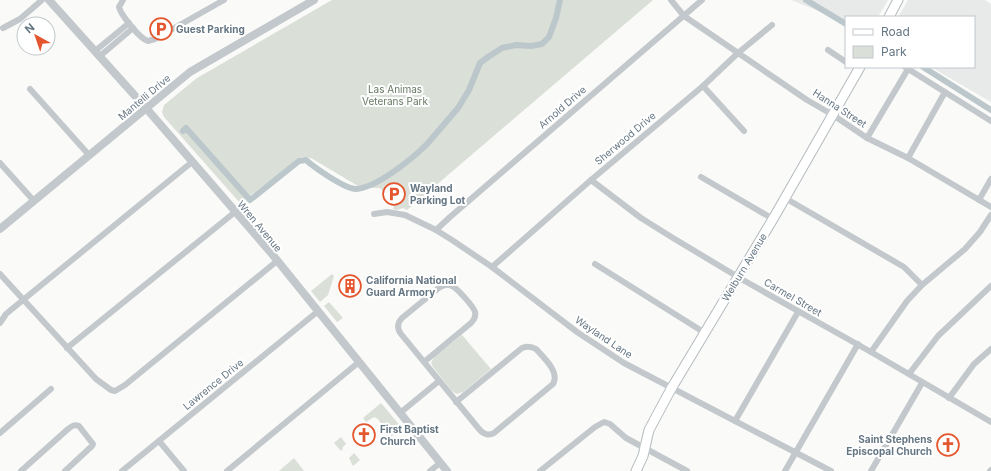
<svg xmlns="http://www.w3.org/2000/svg" width="991" height="471" font-family="Inter,sans-serif">
<style>
.built{fill:#e8e9e9}
.green{fill:#dadfd7}
.lines{fill:none;stroke-linecap:round;stroke-linejoin:round}
.canal{stroke:#bbc7cb;stroke-width:6}
.secondary-casing{stroke:#b3babf;stroke-width:11}
.minor{stroke:#c3c8cc;stroke-width:6}
.tertiary{stroke:#c3c8cc;stroke-width:8}
.secondary{stroke:#fff;stroke-width:9}
.labels{text-anchor:middle;stroke-width:4;stroke-linejoin:round;paint-order:stroke}
.poi-label{font-size:10px;font-weight:bold;fill:#657683;stroke:#fff;text-anchor:start}
.park-label{font-size:10px;fill:#687a64;stroke:#fff}
.street-label{font-size:10px;fill:#657683;stroke:#fff}
</style>
<rect width="100%" height="100%" fill="#fafaf8"/>
<!-- built -->
<g class="built">
<polygon points="791,0 888,0 878,17 846,17 846,22"/>
<polygon points="908,0 985,0 991,4 991,102 931,67 974,67 974,17 898,17"/>
</g>
<!-- green -->
<g class="green">
<polygon points="332,0 653,0 407,210 403,208 397,210 393,209 394,205 380,188 366,188 358,186 311,158 301,157 240,203 164,117 162,112 164,105 197,78"/>
<polygon points="332,274 334,276 328,295 320,302 311,291"/>
<polygon points="329,302 343,318 337,322 324,306"/>
<polygon points="462,335 491,369 463,392 457,394 452,391 433,367 431,363 434,357"/>
<polygon points="381,403 402,428 384,442 382,439 388,434 378,419 374,417 366,422 363,418"/>
<polygon points="341,437 346,444 342,448 343,449 341,451 334,443"/>
<polygon points="354,453 360,460 353,466 349,458"/>
<polygon points="294,458 304,471 279,471"/>
</g>
<g class="lines">
<!-- canal -->
<g class="canal">
<polyline points="806,0 846,24"/>
<polyline points="923,67 991,110"/>
<path d="M 183,131 L 186,128 L 250,200 L 299,161 L 306,160 C 315,168 345,189 356,189 C 376,188 412,159 426,145"/>
<polyline points="428,143 458,108 469,90 480,63 488,57 502,48 516,45 531,46 542,44 549,37 556,18 560,0"/>
</g>
<!-- secondary casing -->
<g class="secondary-casing">
<g id="secondary">
<polyline points="889,17 898,0"/>
<polyline points="636,471 643,456 649,430 671,389 773,219 860,67"/>
</g>
</g>
<!-- minor -->
<g class="minor">
<path d="M 123,0 L 119,7 C 121,15 140,39 148,41 L 155,39 L 224,0"/>
<polyline points="671,0 684,16 807,100 833,115 867,138 908,158 991,207"/>
<polyline points="3,28 20,19 42,0"/>
<polyline points="828,50 846,62"/>
<polyline points="95,51 129,23"/>
<polyline points="100,56 133,28"/>
<polyline points="905,67 991,121"/>
<polyline points="703,86 744,131"/>
<polyline points="30,89 89,155"/>
<polyline points="867,138 908,69"/>
<polyline points="908,158 945,92"/>
<polyline points="0,163 34,201"/>
<polyline points="701,177 773,219"/>
<polyline points="591,180 641,218 673,238 743,280 871,352 991,422"/>
<polyline points="785,198 904,267 922,285"/>
<polyline points="979,200 991,179"/>
<polyline points="374,214 387,212 405,215 436,230 452,240 492,267 577,332 624,363 831,471"/>
<polyline points="436,230 450,217 702,0"/>
<polyline points="595,264 705,333"/>
<polyline points="492,267 591,180 703,86 738,53 772,25"/>
<polyline points="0,274 96,379 111,390 115,391 125,385 277,261"/>
<polyline points="0,323 6,314 12,309 192,162"/>
<polyline points="67,348 235,212"/>
<polyline points="871,352 907,301 922,285 965,249 980,232 991,215"/>
<path d="M 424,362 L 471,323 C 474,320 476,316 475,312 C 474,307 457,288 452,286 C 448,283 444,285 440,287 L 402,318 C 397,323 397,329 401,334 L 479,429 C 483,434 489,436 494,433 L 553,384 C 560,372 544,358 536,349 C 531,346 527,346 522,348 L 456,402"/>
<polyline points="909,374 938,336 991,286"/>
<polyline points="949,398 974,364 991,349"/>
<polyline points="400,413 439,381"/>
<polyline points="735,421 798,312"/>
<polyline points="0,433 51,389"/>
<polyline points="159,441 184,471"/>
<path d="M 21,471 L 68,429 C 72,426 74,424 79,426 L 93,444 L 92,446 L 65,471"/>
<polyline points="122,471 317,312"/>
<polyline points="227,471 359,362"/>
<polyline points="430,471 440,463"/>
<polyline points="540,471 595,427 604,422 610,424 626,438 687,471"/>
<polyline points="785,471 858,344"/>
<polyline points="871,471 922,383"/>
<polyline points="990,471 991,470"/>
</g>
<!-- tertiary -->
<g class="tertiary">
<polyline points="49,0 146,108 272,254 447,471"/>
<polyline points="0,229 190,72 314,0"/>
</g>
<!-- secondary -->
<use href="#secondary" class="secondary"/>
</g>
<!-- icons -->
<defs>
<g id="parking-ring" transform="scale(1.15)"><circle r="9.5" fill="#fff" stroke="#e4572e" stroke-width="1.5"/><path d="M-3.5-5.5H1a3.5 3.5 0 0 1 0 7H-1V5.5H-3.5ZM-1-3.4V-.6H.8a1.4 1.4 0 0 0 0-2.8Z" fill="#e4572e"/></g>
<g id="building-ring" transform="scale(1.15)"><circle r="9.5" fill="#fff" stroke="#e4572e" stroke-width="1.5"/><path d="M-4-6H4V6H1V3H-1V6H-4ZM-2.5-4.3h1.7v1.8h-1.7ZM.8-4.3h1.7v1.8H.8ZM-2.5-1h1.7V.8h-1.7ZM.8-1h1.7V.8H.8Z" fill="#e4572e"/></g>
<g id="church-ring" transform="scale(1.15)"><circle r="9.5" fill="#fff" stroke="#e4572e" stroke-width="1.5"/><path d="M-1.2-6h2.4v3.5h3.3v2.4h-3.3V6h-2.4V-.1h-3.3v-2.4h3.3Z" fill="#e4572e"/></g>
</defs>
<g fill-rule="evenodd">
<use href="#parking-ring" x="161" y="29"/>
<use href="#parking-ring" x="394" y="194"/>
<use href="#building-ring" x="350" y="286"/>
<use href="#church-ring" x="364" y="435"/>
<use href="#church-ring" x="948" y="445"/>
</g>
<g class="labels">
<!-- poi labels -->
<g class="poi-label">
<text x="176" y="33">Guest Parking</text>
<text x="410" y="192">Wayland<tspan x="410" dy="12">Parking Lot</tspan></text>
<text x="366" y="284">California National<tspan x="366" dy="12">Guard Armory</tspan></text>
<text x="380" y="433">First Baptist<tspan x="380" dy="12">Church</tspan></text>
<text x="932" y="443" text-anchor="end">Saint Stephens<tspan x="932" dy="12">Episcopal Church</tspan></text>
</g>
<!-- park labels -->
<g class="park-label">
<text x="395" y="93">Las Animas<tspan x="395" dy="12">Veterans Park</tspan></text>
</g>
<!-- street labels -->
<g class="street-label">
<text transform="translate(144 97) rotate(-40)" y="4">Mantelli Drive</text>
<text transform="translate(562 107) rotate(-41)" y="4">Arnold Drive</text>
<text transform="translate(840 108) rotate(33)" y="4">Hanna Street</text>
<text transform="translate(625 138) rotate(-40)" y="4">Sherwood Drive</text>
<text transform="translate(260 226) rotate(50)" y="4">Wren Avenue</text>
<text transform="translate(744 267) rotate(-59)" y="4">Welburn Avenue</text>
<text transform="translate(793 297) rotate(30)" y="4">Carmel Street</text>
<text transform="translate(604 337) rotate(34)" y="4">Wayland Lane</text>
<text transform="translate(213 384) rotate(-39)" y="4">Lawrence Drive</text>
</g>
</g>
<!-- legend -->
<rect x="845" y="16" width="130" height="52" fill="#ffffff" stroke="#c1c8cd"/>
<rect x="853" y="29" width="20" height="6" fill="#ffffff" stroke="#c1c8cd"/>
<text x="881" y="36" font-size="12" fill="#657683">Road</text>
<rect x="853" y="46" width="20" height="12" fill="#dadfd7" stroke="#c1c8cd"/>
<text x="881" y="56" font-size="12" fill="#657683">Park</text>
<!-- north arrow -->
<g transform="translate(36 36) rotate(320)"><circle r="19" fill="#ffffff" stroke="#c1c8cd"/>
<path d="M0-3L7 15L0 10L-7 15Z" fill="#e4572e"/>
<text y="-6" font-size="11" font-weight="bold" text-anchor="middle" fill="#657683">N</text>
</g>
</svg>
